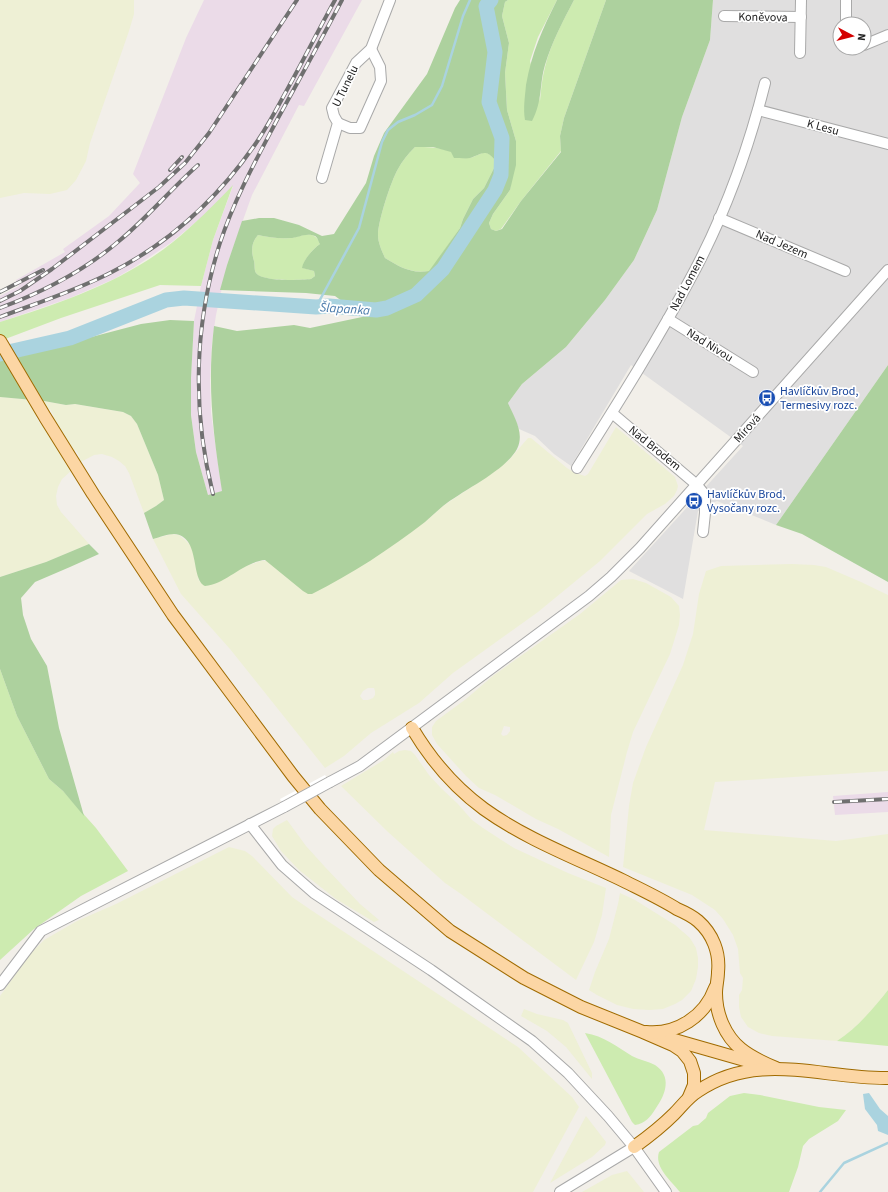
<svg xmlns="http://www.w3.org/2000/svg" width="888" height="1192" font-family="'Source Sans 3',sans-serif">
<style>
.residential{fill:#e0dfdf;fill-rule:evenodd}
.industrial{fill:#ebdbe8}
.farmland{fill:#eef0d5;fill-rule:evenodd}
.grass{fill:#cdebb0}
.forest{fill:#add19e;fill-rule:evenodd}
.water{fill:#aad3df}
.pier{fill:#fff}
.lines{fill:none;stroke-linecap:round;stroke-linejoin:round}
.stream{stroke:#aad3df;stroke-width:2.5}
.river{stroke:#aad3df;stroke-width:15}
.minor-casing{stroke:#a9a9a9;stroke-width:12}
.major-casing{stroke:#a06b00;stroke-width:14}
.minor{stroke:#fff;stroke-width:10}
.major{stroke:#fcd6a4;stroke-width:12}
.rail-casing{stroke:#707070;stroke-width:4}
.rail{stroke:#fff;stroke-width:2.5;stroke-dasharray:8;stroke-linecap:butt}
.minor-bridge-casing{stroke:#a9a9a9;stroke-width:12;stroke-linecap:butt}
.minor-bridge{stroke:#fff;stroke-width:10}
.labels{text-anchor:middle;stroke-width:3.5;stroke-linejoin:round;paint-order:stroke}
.street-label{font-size:12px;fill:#222;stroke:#fff}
.transit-label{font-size:12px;fill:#164399;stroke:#fff;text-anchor:start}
.water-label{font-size:13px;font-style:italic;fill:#4a7aab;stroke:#fff}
</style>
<rect width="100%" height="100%" fill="#f2efe9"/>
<!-- residential -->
<path class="residential" d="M 713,0 L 888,0 L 888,365 L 776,525 L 717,501 L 698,511 L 683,599 L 629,571 L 743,446 L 631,365 L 571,466 L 554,454 L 535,436 L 519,429 L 508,403 L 522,384 L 566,347 L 605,300 L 634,260 L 657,210 L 682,117 L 710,40 ZM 840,24 L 864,24 L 864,48 L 840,48 Z"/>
<!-- industrial -->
<g class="industrial">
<polygon points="204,0 362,0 304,106 299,105 252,195 227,265 216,315 212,342 210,379 211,413 220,478 223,491 208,495 196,452 191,415 191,378 194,321 201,286 213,240 233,186 208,212 172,242 133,268 114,279 70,298 0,322 0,296 19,286 16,280 65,252 63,249 109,216 140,183 133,174 186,38"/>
<polygon points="888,792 888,812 835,815 833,796"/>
</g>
<!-- farmland -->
<g class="farmland">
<polygon points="0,0 134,0 134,14 129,31 90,143 86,161 76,180 67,190 50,194 24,193 0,198"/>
<path d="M 0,397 L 44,401 L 66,405 L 75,404 L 123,412 L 131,416 L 137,424 L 158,475 L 164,500 L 156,506 L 144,513 L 129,473 L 125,466 L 119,461 L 112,457 L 102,454 L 94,455 L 81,462 L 62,479 L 58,487 L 56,496 L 57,505 L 61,512 L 89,544 L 46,562 L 0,577 ZM 50,409 L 54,416 L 41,425 L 36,417 ZM 76,450 L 80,457 L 67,466 L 62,458 Z"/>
<path d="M 616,427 L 675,477 L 678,486 L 677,490 L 674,496 L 665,504 L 647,514 L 600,561 L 538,612 L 453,673 L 419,703 L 371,733 L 344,756 L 325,768 L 230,649 L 181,594 L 153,539 L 172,534 L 179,535 L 185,540 L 192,547 L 199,581 L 213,584 L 246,566 L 261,561 L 267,561 L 426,521 L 443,506 L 482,480 L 509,460 L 528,438 L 531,438 L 567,468 L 575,473 L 585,476 L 588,474 ZM 368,688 L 374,688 L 375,691 L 375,695 L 373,698 L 368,700 L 363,700 L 360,696 L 363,691 Z"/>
<polygon points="792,564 814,565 826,567 861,582 888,595 888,771 715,782 704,830 836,841 888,834 888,990 868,1015 846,1035 837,1041 772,1036 759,1033 748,1027 741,1017 739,1007 739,995 742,990 743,978 740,973 738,949 733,935 723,919 715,910 692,895 623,867 629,806 633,783 646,747 683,665 693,634 699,594 706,571 721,566"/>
<path d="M 633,579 L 646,583 L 671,597 L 679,606 L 680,615 L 679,625 L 670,654 L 633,732 L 627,752 L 611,815 L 609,857 L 558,829 L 536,819 L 495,795 L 479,788 L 466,776 L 437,744 L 432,735 L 432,727 L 436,721 L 466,699 L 494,675 L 580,614 L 621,580 ZM 504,726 L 510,727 L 510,731 L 507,735 L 503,736 L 501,734 Z"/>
<polygon points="405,750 411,751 415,755 429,775 441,788 458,804 472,820 483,828 514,848 568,873 606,888 602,915 594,942 576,980 461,894 445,883 388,832 341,786 384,760 393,752 394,754 399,751"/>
<polygon points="287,820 306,846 325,867 360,904 379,920 374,922 336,899 299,870 281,851 272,836 273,829 276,826"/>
<polygon points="229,847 245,851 252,856 292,897 311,910 518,1047 572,1097 579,1107 533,1192 0,1192 0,996 31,953 44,940 77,921 116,904"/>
<polygon points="620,893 635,900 675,925 690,938 696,948 698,958 698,967 696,979 691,991 682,1000 675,1004 663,1009 649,1010 633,1009 617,1005 597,995 589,990 595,972 609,939 618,904"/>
<polygon points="524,1009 537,1014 563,1020 568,1023 592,1073 592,1079 566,1047 547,1031 521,1016"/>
<polygon points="586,1116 606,1142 605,1145 592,1157 550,1183"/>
<polygon points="627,1171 644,1192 582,1192 612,1175"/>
</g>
<!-- grass -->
<g class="grass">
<path d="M 508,0 L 557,0 L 538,37 L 530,61 L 540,101 C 541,90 542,78 545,67 C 551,43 563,21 574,0 L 606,0 L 564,118 L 560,136 L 561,151 L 521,201 L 501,229 L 496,231 L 491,229 L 489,223 L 493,214 L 510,190 L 516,141 L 507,110 L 505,73 L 509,43 L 502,16 L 505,2 Z"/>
<path d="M 415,147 C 427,147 438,147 450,151 C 456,154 460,159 467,158 C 480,158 483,145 495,160 L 495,166 L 484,188 L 473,199 L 463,219 L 460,228 L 430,271 C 411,274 400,267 385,258 C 382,251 378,243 378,235 C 378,221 391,181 398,169 C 402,161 408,154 415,147 Z"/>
<path d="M 233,185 L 213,240 L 201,286 L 160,285 L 61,318 L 0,341 L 0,322 C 61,303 123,282 173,242 C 195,224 214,205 233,185 Z"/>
<path d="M 258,235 C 268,237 280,239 290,238 C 301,237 314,228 320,244 C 313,249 303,260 303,268 L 314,271 L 315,276 L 311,279 C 300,280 262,282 256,273 C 254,270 255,265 254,261 C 251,251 251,243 258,235 Z"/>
<polygon points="0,669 17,716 49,779 63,791 96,828 128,871 81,896 34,929 0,960"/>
<path d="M 888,990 L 888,1046 L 837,1041 C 857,1028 873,1009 888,990 Z"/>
<path d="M 585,1033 C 604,1036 617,1047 632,1056 C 639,1060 648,1061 655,1065 C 672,1076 666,1094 656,1108 C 651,1116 645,1124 635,1125 L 632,1122 Z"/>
<path d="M 744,1093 L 760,1095 L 819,1107 L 846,1110 L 838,1121 L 809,1139 L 803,1146 L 798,1167 L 789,1192 L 680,1192 C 671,1181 654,1167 659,1152 L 693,1126 L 698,1125 L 706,1118 L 708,1113 L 730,1096 Z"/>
</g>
<!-- forest -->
<g class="forest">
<path d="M 460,0 L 508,0 L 505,2 L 502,16 L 509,43 L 505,73 L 507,110 L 516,141 L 516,165 L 510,190 L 493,214 L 489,223 L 491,229 L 496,231 L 502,229 L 521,201 L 561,152 L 560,136 L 564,118 L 606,0 L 713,0 L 710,40 L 682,117 L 657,210 L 634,260 L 605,300 L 566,347 L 522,384 L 508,403 C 514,417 525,433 517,449 C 505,471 463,490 443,506 C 437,511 431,517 425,522 C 390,549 352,574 312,594 L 308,594 L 303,591 L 265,560 C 243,562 226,584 205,586 C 190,579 201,536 174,534 C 168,534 160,537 153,539 L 144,513 L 156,506 L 164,500 L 158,475 L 137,424 L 131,416 L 123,412 L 75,404 L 66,405 L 44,401 L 0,397 L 0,361 L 141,324 L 170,320 L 194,321 L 191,378 L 191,415 L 196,452 L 208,495 L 222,491 C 213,434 207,384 214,326 L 237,331 L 294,325 L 310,328 L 400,309 L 386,301 L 372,306 L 350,307 L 335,296 L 306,293 L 220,290 L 227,265 L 242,221 L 259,218 L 274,218 L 299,225 L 322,236 L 334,234 L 366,183 L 374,156 L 384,133 L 427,74 L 455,8 ZM 415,147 L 433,147 L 451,152 L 454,158 C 459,158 466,159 470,158 C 482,154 485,148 495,160 L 495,166 L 484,188 L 473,199 L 463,219 L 460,228 L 429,271 C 411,274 400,267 385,258 C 382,251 378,243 378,235 C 378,221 391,181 398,169 C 402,161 408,154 415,147 ZM 258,235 C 268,237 279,239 290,238 C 298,238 306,232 315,236 C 318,238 318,241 320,244 C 313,249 303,260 302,268 L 314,271 L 315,276 L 311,279 C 300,280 263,282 256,273 C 254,270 255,265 254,261 C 251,251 251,243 258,235 Z"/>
<path d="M 557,0 L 574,0 C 563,21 552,42 545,65 C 539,85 543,100 532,121 L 525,120 C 523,108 525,97 526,85 C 532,52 542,30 557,0 Z"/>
<polygon points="888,365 888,582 802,534 776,525"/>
<polygon points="89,544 99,554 70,567 35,582 21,598 23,615 31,639 47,666 59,728 84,816 63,791 49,779 17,716 0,669 0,577 46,562"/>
</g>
<!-- water -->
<polygon class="water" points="869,1093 880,1109 888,1116 888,1135 878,1131 877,1125 865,1109 863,1094"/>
<!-- pier -->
<polygon class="pier" points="325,775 333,787 286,812 280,799"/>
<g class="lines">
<!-- stream -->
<g class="stream">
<polyline points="316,307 359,228 382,142 388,130 398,122 415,115 432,105 442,86 463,16 470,0"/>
<polyline points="820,1192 844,1163 888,1143"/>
</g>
<!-- river -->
<polyline class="river" points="0,354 70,338 166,300 184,298 316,307 329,306 376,310 387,308 416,295 443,269 495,190 501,175 502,138 489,102 495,52 486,6 491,0"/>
<!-- minor casing -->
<g class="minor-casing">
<g id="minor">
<polyline points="724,16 801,17"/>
<polyline points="846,24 846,0"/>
<polyline points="864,45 888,35"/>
<polyline points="849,48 853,49 857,48"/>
<polyline points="800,53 801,0"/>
<polyline points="758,110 888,144"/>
<polyline points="338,123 350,128 360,128 381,81 380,67 371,49"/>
<polyline points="322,178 338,123 334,116 332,108 356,63 371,49 390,0"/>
<polyline points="719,218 845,271"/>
<polyline points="668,319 753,372"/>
<polyline points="612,413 697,485 705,495 705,513 703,532"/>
<path d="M 577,468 C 618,403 659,338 695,270 C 726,211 749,147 765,83"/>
<polyline points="330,782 360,766 589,596 611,577 640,548 888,270"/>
<polyline points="250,824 282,865 314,893 431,970 532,1041 568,1073 608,1116 634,1147 666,1192"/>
<polyline points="0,985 41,931 284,807"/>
<polyline points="560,1192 634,1147"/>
</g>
</g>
<!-- major casing -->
<g class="major-casing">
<g id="major">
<polyline points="0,341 45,417 93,494 173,615 293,776 320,809 379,870 450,931 524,978 581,1007 643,1032 673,1045 682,1051 690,1061 694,1073 694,1085 689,1097"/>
<path d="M 412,728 C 431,760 454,787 484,809 C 527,840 579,859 626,882 C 644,891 661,899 677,909 C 684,912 692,916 698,921 C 713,934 720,953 718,972 C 718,979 716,986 716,993 C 716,1014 725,1036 741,1049 C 752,1058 764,1063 776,1068"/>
<path d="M 646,1032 C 677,1035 705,1016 715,988"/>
<polyline points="671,1039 755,1063"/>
<path d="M 634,1147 C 648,1137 662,1126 674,1114 C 682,1106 688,1097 698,1091 C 758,1050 822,1079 888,1078"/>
</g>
</g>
<!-- minor -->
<use href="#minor" class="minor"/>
<!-- major -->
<use href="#major" class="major"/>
<!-- rail casing -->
<g class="rail-casing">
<g id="rail">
<polyline points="170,170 182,157"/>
<polyline points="0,292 43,270"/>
<polyline points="0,301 20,291 52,269 159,187 185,163 209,133 297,0"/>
<path d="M 0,308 C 43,292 84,271 119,241 C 147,218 171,189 198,165"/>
<path d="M 0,317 C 37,303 75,291 110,273 C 168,244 217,199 254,146 C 267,128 277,108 288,88 C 304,59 319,29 335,0"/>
<path d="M 213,494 C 192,411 194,324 220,243 C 234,200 256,160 277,120 C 299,80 321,40 342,0"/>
<polyline points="834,802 888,799"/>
</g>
</g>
<!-- rail -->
<use href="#rail" class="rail"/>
<!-- minor-bridge casing -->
<g class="minor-bridge-casing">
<polyline id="minor-bridge" points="284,807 330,782"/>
</g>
<!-- minor-bridge -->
<use href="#minor-bridge" class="minor-bridge"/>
</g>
<!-- icons -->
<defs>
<g id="bus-disc" transform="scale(0.9)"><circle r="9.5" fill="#1a4fb4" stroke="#fff"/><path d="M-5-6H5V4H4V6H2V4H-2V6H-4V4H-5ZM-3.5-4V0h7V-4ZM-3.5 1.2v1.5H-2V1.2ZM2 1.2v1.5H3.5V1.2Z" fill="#fff"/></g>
</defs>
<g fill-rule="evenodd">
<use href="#bus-disc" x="767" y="398"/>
<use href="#bus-disc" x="694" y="501"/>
</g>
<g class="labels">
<!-- street labels -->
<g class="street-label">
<text transform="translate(763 17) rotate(1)" y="4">Koněvova</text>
<text transform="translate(345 86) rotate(-64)" y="4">U Tunelu</text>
<text transform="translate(823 127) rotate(15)" y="4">K Lesu</text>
<text transform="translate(782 244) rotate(23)" y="4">Nad Jezem</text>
<text transform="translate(687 283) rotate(-62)" y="4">Nad Lomem</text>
<text transform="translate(710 345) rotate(32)" y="4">Nad Nivou</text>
<text transform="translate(747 428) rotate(-48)" y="4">Mírová</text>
<text transform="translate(655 448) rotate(39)" y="4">Nad Brodem</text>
</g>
<!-- transit labels -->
<g class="transit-label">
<text x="780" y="395">Havlíčkův Brod,<tspan x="780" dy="14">Termesivy rozc.</tspan></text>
<text x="707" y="498">Havlíčkův Brod,<tspan x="707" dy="14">Vysočany rozc.</tspan></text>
</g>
<!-- water labels -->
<g class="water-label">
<text transform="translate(345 308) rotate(4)" y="5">Šlapanka</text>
</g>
</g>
<!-- north arrow -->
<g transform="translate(852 36) rotate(97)"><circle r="19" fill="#ffffff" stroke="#a7a7a7"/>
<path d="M0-3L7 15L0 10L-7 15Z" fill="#d40000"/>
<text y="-6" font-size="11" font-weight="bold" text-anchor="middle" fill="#222222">N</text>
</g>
</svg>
